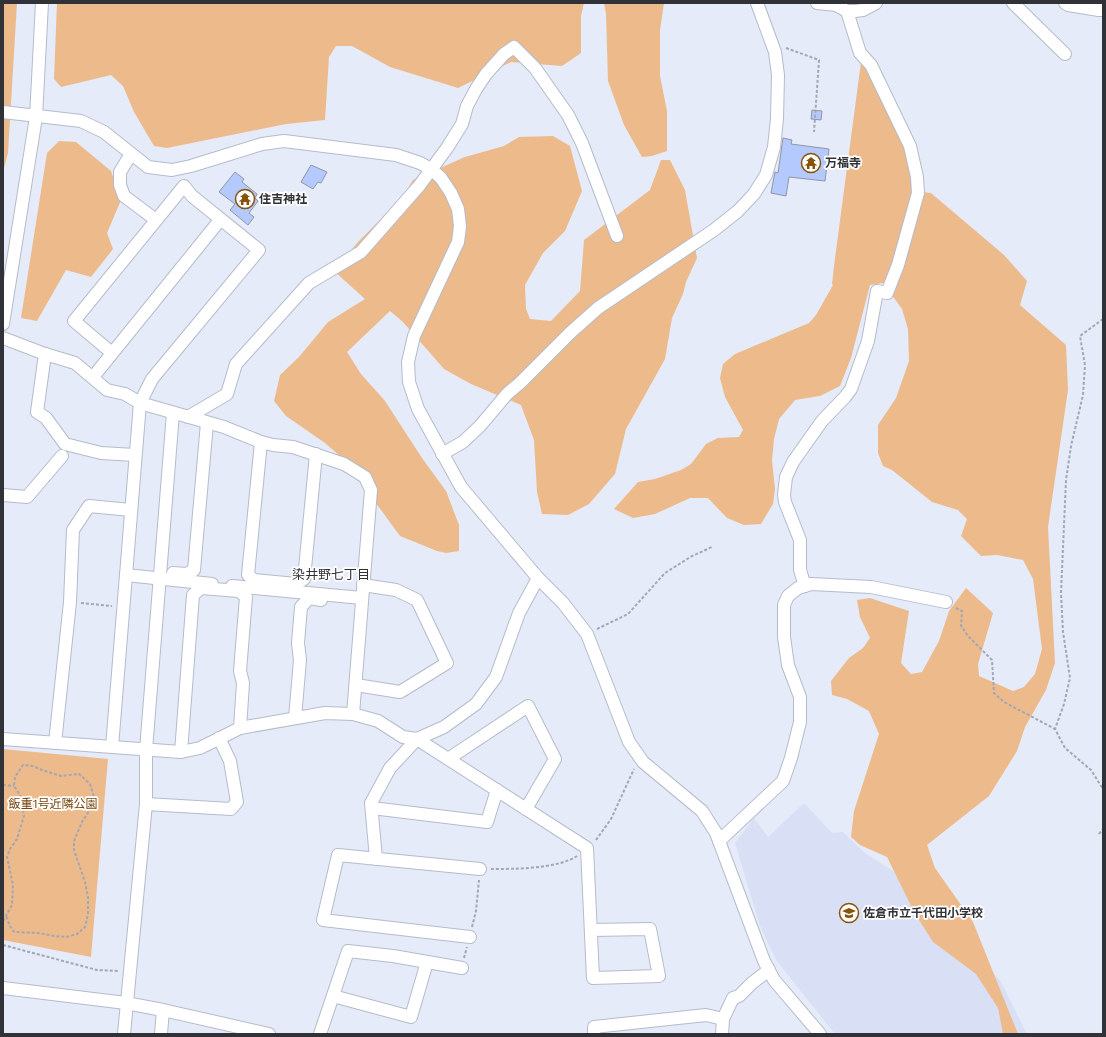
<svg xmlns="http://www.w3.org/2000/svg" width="1106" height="1037" font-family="Commissioner,'Noto Sans JP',sans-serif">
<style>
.built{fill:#d9e0f5}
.green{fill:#edba8c}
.building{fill:#b4c9fd;stroke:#9095a2}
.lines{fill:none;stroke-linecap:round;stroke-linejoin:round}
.minor-casing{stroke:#b6bbc9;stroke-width:14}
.path{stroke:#a3a7b2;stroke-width:2;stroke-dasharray:3 2;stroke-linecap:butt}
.minor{stroke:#fff;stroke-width:12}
.labels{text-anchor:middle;stroke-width:3.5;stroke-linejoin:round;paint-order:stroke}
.poi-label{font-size:12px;font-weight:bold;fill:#303238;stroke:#fff;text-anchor:start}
.park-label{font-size:12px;fill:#77460c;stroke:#fff}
.neighbourhood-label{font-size:13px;fill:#303238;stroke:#fff}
</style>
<rect width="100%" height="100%" fill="#e5ebf9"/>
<!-- built -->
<polygon class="built" points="804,803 832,833 843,832 865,853 927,893 955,935 1000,980 1027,1034 835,1034 776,960 760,926 735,843 754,818 768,837"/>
<!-- green -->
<g class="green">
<polygon points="3,3 17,3 8,153 3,172"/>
<polygon points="57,3 584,3 581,16 581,53 562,66 511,62 458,88 390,67 352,46 336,46 329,57 325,120 286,124 167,148 154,146 134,112 123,86 111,75 61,87 54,79"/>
<polygon points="604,3 664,3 660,30 660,76 667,111 667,151 652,156 642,157 624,125 608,81 606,14"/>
<polygon points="861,62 868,66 899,129 913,173 914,191 931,193 1004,255 1027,281 1020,305 1066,345 1068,390 1048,527 1055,663 1046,690 1025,727 1017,751 989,796 927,845 935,868 973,922 1018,1034 1003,1034 998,1008 976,974 933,942 914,912 887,857 860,845 851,837 854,811 879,734 869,711 847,699 832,695 831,681 849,658 863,648 870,638 860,617 857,600 870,598 909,611 901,663 911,674 922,672 939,641 949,611 966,588 993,613 978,664 979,676 1013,691 1024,687 1035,674 1042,649 1033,579 1023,560 997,555 981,556 961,536 967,519 958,510 932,502 892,470 883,466 878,453 878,425 896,398 909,361 908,329 902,309 883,283 870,285 851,358 840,386 820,396 795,400 779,419 774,439 772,460 775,489 773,504 761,524 744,525 727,518 708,498 690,498 655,514 633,518 614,509 638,482 655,479 681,470 691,464 706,444 718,438 739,437 743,430 725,397 720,378 723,364 735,354 809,323 816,315 833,285 832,284 834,266"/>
<polygon points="553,136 570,146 582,191 565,231 543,253 525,285 526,309 530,319 551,321 580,291 584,240 650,190 661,160 670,160 685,190 697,258 686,282 683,294 672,318 665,359 626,429 615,474 589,504 568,515 542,514 537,492 534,440 521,405 471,384 444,369 403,322 390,311 347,352 361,374 385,401 422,458 446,491 459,525 459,551 446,553 437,551 400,536 370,495 357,471 325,443 286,416 274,401 280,375 299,357 328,322 365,299 334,271 358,242 402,198 413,180 465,157 504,146 519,137"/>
<polygon points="59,141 76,142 111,171 121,200 107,233 113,249 91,277 66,270 37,321 21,318 47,153"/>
<polygon points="3,749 108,759 91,957 3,940"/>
</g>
<!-- building -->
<g class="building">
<polygon points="812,110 822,111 821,120 811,119"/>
<polygon points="783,138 792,140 791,144 829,149 825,181 789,177 786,196 771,193 775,172 778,173"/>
<polygon points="311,165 327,172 321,183 318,182 313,189 301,182"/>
<polygon points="235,172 244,179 242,182 257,194 255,198 258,201 249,213 254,217 248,225 230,210 235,204 219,192"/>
</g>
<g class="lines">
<!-- minor casing -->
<g class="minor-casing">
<g id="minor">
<polyline points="817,3 836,5 847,11 855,11 863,10 876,3"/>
<polyline points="1013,3 1065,54"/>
<polyline points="1065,3 1068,5 1099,10 1103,10"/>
<polyline points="3,112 81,121 104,132 148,167 172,170 191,166 262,144 284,141 396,155 420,163 431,169 441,178 451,193 458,209 460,226 458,242 414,336 408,362 409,382 418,409 461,487 538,578 563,603 587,634 629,742 643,762 702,811 716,833 764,961 774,980 820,1034"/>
<polyline points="131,154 120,172 120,185 124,196 156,220"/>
<polyline points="3,324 36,117 42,3"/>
<polyline points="3,338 45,354 75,363 107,390 125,394 140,403 224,427 261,442 273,445 293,447 344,464 365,477 371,490 353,714"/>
<polyline points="45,354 37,412 46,418 65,444 101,453 135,455"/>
<polyline points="93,377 220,220"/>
<polyline points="188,417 227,394 236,364 309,283 361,252 419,186 447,148 462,124 467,106 476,89 486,74 504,54 514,47 535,68 568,115 582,143 617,236"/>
<polyline points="261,442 248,575 254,580 296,584 304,579 316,454"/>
<polyline points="442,454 463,442 480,426 507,394 520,383 570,333 598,308 714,230 738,211 754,194 766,175 774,147 777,119 778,75 775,52 757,3"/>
<polyline points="3,495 27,497 62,456"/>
<polyline points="173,573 187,574 194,570 207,423"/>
<polyline points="126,575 212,584"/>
<polyline points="232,586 362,598"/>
<polyline points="805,586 800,570 800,540 785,502 784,495 786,477 793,462 822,421 845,397 851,389 868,341 877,291 887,293 898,265 918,193 917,177 910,146 871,65 860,53 847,11"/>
<polyline points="356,685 400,692 447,663 417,600 396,590 363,585"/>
<polyline points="295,718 300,660 298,643 301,607 309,598 321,600"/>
<polyline points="3,739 181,752 200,748 240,728 325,713 353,714 378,721 403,737 417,739 444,727 476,704 496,677 519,613 538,578"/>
<polyline points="55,743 70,602 73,530 89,506 131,510"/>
<polyline points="112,747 140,403 152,379 259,250 192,196 184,186 74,321 112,353"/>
<polyline points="181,752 193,595 201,588 239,591 246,597 240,671 243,683 240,728"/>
<polyline points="448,759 528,706 555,759 526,809"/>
<polyline points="146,804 231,809 237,802 230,761 219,738"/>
<polyline points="372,808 487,822 497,790"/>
<polyline points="719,841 783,781 791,758 800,722 800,697 788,665 784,637 784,605 788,596 798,588 811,584 871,587 946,602"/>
<polyline points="376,859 371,803 390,768 417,739 587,848 593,978 659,976 650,929 591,930"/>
<polyline points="470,937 323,920 338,855 480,869"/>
<polyline points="3,988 126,1003 163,1010 269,1034"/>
<polyline points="333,996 411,1017 427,962"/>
<polyline points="124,1034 146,804 146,750 173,413"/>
<polyline points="161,1034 163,1010"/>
<polyline points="320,1034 348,951 393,956 462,968"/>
<polyline points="594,1034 594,1027 706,1015 723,1019"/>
<polyline points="722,1034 723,1019 733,998 739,996 752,983 769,970"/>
</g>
</g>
<!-- path -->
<g class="path">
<polyline points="786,48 819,60 814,132"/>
<polyline points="1103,319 1080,336 1085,365 1083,395 1071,446 1066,480 1061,593 1063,632 1070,678 1064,704 1055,729 1065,748 1091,770 1103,789"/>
<polyline points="81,603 112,606"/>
<polyline points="956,608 962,611 961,626 968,636 992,660 994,693 1004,702 1055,729"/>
<polyline points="597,629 628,614 665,573 692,556 712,547"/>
<polyline points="3,785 14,786"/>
<polyline points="1099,834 1103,829"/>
<polyline points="596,840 611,819 634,769"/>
<path d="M 491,869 C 514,869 557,869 577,856"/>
<polyline points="3,921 12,905 13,885 7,857 10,849 17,839 24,816 20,795 14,786 15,777 23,765 33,766 42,770 61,776 79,774 90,784 94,797 93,805 82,822 74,841 74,850 85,882 88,897 88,914 85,927 77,934 66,937 54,936 39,933 14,932 10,926 6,916"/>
<polyline points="472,927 476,911 479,880"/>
<polyline points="3,945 97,970 118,971"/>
<polyline points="464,958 467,947"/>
</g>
<!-- minor -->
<use href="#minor" class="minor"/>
</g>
<!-- icons -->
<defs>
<g id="temple-ring" transform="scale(1)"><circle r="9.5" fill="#fff" stroke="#8a5108" stroke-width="1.5"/><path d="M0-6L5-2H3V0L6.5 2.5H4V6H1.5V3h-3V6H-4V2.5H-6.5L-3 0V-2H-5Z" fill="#8a5108"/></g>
<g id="school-ring" transform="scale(1)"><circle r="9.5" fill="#fff" stroke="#8a5108" stroke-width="1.5"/><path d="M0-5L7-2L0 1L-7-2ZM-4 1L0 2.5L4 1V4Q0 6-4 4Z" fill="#8a5108"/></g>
</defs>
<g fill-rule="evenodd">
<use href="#temple-ring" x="811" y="163"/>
<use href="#temple-ring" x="245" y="199"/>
<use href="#school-ring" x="849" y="913"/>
</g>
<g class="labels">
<!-- poi labels -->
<g class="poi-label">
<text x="825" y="167">万福寺</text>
<text x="259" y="203">住吉神社</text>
<text x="863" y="917">佐倉市立千代田小学校</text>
</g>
<!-- park labels -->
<g class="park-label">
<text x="53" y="808">飯重1号近隣公園</text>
</g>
<!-- neighbourhood labels -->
<g class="neighbourhood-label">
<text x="331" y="579">染井野七丁目</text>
</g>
</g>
<!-- border -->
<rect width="1106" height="1037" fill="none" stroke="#303238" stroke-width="8"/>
</svg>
